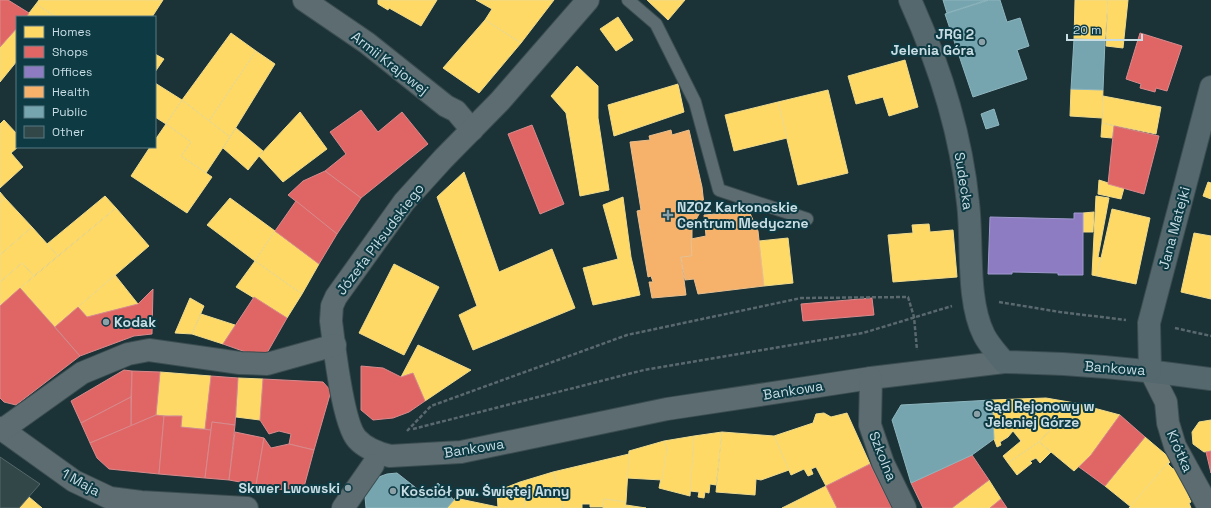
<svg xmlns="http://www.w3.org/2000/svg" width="1211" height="508" font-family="'Space Grotesk',sans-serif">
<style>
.homes{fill:#ffd966;stroke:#eeda8c}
.shops{fill:#e06666;stroke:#d88a8c}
.offices{fill:#8e7cc3;stroke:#9f99cd}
.health{fill:#f6b26b;stroke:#e8bf8f}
.public{fill:#76a5af;stroke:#8eb6bf}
.building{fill:#314748;stroke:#56686a}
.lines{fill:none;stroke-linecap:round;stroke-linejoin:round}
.lane-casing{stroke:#3b4d50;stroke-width:14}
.street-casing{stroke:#3b4d50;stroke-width:24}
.secondary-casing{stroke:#3b4d50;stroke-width:24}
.path{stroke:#59696d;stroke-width:2.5;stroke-dasharray:4 2;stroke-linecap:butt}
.lane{stroke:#5c6c70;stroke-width:12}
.street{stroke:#5c6c70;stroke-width:22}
.secondary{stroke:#54686e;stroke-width:22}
.poi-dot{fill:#8ba1a7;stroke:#0e3a44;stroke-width:1.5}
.labels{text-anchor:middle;stroke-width:4;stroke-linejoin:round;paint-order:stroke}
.poi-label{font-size:14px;font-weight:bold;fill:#c7dde3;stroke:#0e3a44;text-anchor:start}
.street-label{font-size:14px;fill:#c7dde3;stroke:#0e3a44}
</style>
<rect width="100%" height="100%" fill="#1b3237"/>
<!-- homes -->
<g class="homes">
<polygon points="39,0 163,0 152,17 56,17 36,4"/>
<polygon points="378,0 437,0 421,26 389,8 388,10 378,4"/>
<polygon points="476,0 554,0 521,43 485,20 492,9"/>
<polygon points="647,0 685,0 668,20"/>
<polygon points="1075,0 1108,0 1105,40 1074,39"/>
<polygon points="1108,0 1128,0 1123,48 1106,46"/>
<polygon points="36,4 56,17 26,17"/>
<polygon points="618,17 633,40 616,51 600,29"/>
<polygon points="485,20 521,43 479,93 443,68"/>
<polygon points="17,27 17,61 0,82 0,47"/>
<polygon points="231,33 256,51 209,121 182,100"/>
<polygon points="256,51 275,64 230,137 209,121"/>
<polygon points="155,54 164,59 155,72"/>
<polygon points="905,60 918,107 889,116 883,97 856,104 848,76"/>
<polygon points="577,66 598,86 598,118 609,190 580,196 566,113 551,96"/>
<polygon points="155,83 182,100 166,124 155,117"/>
<polygon points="678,84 684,112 614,136 608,105"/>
<polygon points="1071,89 1103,90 1102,118 1070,116"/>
<polygon points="828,90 848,173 798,185 778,102"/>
<polygon points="1103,96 1161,107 1156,134 1102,123"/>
<polygon points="182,100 230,137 206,173 181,156 191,142 166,124"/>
<polygon points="778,102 787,138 734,151 725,115"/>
<polygon points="300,112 327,149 283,182 259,156"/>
<polygon points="4,120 17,134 18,147 11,153 23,167 0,188 0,124"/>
<polygon points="1102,123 1114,126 1112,138 1101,137"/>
<polygon points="166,124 191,142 181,156 212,177 187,213 131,176 150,147 155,147 155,140"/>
<polygon points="236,128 263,151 248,170 223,148"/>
<polygon points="464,172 499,272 552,249 575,308 473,350 459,315 477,306 437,197"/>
<polygon points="1099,180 1124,188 1121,199 1098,194"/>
<polygon points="1208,182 1211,183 1211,199 1203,196"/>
<polygon points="0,192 5,198 0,203"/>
<polygon points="105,196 116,208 58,256 47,244"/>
<polygon points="1096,196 1109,198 1098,257 1101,258 1097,276 1092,275"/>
<polygon points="623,197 631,257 640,295 593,305 583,268 618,259 603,205"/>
<polygon points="5,198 32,227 0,255 0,203"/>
<polygon points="230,198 275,231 255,261 207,225"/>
<polygon points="116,208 149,246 55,327 20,288"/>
<polygon points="1112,209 1150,218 1136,284 1097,276"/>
<polygon points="1094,212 1093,232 1083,232 1083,213"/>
<polygon points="929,224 930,232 953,230 957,277 893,282 888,235 913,233 912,225"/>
<polygon points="32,227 58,256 34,276 22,263 0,282 0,255"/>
<polygon points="275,231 319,264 302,294 255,261"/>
<polygon points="1194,233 1211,236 1211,299 1181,292"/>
<polygon points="788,238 793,283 764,286 759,241"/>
<polygon points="255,261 302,294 287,318 236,287"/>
<polygon points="22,263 34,276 0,306 0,282"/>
<polygon points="394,264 439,287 404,355 359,333"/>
<polygon points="115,275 138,304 87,317 78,307"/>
<polygon points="190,298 204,306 192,334 175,333"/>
<polygon points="201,314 235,325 223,344 192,334"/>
<polygon points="418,345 471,370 425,401 413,373 401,377"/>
<polygon points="160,372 211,376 205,429 181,427 182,416 156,415"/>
<polygon points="238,378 263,379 260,420 236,417"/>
<polygon points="1046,398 1075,403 1039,442 1008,463 1003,456 1021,441 1013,431 1008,437 1000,442 1001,445 997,447 994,439 992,400"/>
<polygon points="1075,403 1120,415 1091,455 1074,471 1039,442"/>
<polygon points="824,413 831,417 847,413 870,464 826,486 816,467 811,469 813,474 808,476 804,469 791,475 774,436 813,423 816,414"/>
<polygon points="1211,420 1211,451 1204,452 1193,444 1192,432 1199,422"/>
<polygon points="722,432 774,436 789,470 761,480 756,479 755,495 716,492"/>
<polygon points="722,432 716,485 710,484 709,493 705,492 704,498 698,497 699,492 690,491 694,436"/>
<polygon points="694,436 690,496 659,488 667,449 664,441"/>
<polygon points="1145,437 1171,459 1131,507 1105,486"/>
<polygon points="664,441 667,449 662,480 627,478 629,451"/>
<polygon points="1039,442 1051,452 1040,463 1036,458 1030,461 1032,463 1017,475 1008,463"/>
<polygon points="629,454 626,502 604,499 603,507 590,507 590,504 582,504 582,508 563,508 562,500 553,472"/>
<polygon points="1172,458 1172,460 1168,464 1173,469 1176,468 1191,502 1189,503 1191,508 1129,508"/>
<polygon points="553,472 562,500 563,508 524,508 525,502 520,482"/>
<polygon points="989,480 1001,499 990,508 952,508"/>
<polygon points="520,482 525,502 524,508 498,508 497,491"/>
<polygon points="826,486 837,508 797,508 794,502"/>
<polygon points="29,497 42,508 19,508"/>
<polygon points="455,498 498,507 498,508 447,508"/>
<polygon points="604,499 626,502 625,508 603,508"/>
<polygon points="794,502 797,508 782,508"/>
<polygon points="626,505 646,508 625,508"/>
</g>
<!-- shops -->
<g class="shops">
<polygon points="0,0 8,0 29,13 26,17 17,17 17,28 0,47"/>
<polygon points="1140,33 1182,46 1167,91 1156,88 1155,92 1140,88 1141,84 1126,79"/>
<polygon points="361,110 378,132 402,112 428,144 361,198 325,171 346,154 330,132"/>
<polygon points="532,125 564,204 540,214 508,134"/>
<polygon points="1114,126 1159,136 1144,194 1108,184"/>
<polygon points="325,171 361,198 337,234 288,195 303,181"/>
<polygon points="296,201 337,234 319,264 275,231"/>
<polygon points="20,288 80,356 16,405 4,402 0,398 0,306"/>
<polygon points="153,289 152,334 134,336 80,356 55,327 78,307 87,317 138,304"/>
<polygon points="254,297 287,318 267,353 254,355 223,344"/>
<polygon points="872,298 874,315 803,321 801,304"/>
<polygon points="361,366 383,368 401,377 413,373 425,401 409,412 393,418 373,420 361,410"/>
<polygon points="124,370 132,371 131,397 81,423 71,401"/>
<polygon points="132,371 160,372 156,415 131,426"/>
<polygon points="211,376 238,378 235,425 212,422 211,430 205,429"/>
<polygon points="263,379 323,382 331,391 314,450 289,444 291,434 279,431 269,434 260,420"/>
<polygon points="131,397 131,426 90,443 81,423"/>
<polygon points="156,415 164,416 159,474 109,469 97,458 90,443"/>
<polygon points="1120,415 1145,437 1105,486 1079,467 1091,455"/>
<polygon points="164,416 182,416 181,427 211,430 205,478 159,474"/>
<polygon points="212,422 235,425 229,480 205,478"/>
<polygon points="235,432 264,438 256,485 229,480"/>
<polygon points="264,438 271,448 289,444 314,450 304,487 296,492 256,485"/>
<polygon points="1211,451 1211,473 1206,452"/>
<polygon points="972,455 989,480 952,508 923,508 911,483"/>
<polygon points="870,464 892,508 837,508 826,486"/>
<polygon points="1001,499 1007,508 990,508"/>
</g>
<!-- offices -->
<polygon class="offices" points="1074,213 1083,213 1083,275 1058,275 1058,273 1012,272 1012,274 988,274 990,217 1074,219"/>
<!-- health -->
<g class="health">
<polygon points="671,130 672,135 689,130 702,187 704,205 692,227 692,256 681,257 686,295 652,298 649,282 653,282 651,276 648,277 637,211 641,210 630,142 650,140 649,136"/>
<polygon points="749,211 758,231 764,286 698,294 694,279 685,280 681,257 692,256 691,239 706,236 704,215"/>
</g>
<!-- public -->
<g class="public">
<polygon points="943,0 987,0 947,13"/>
<polygon points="989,0 1000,0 1007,22 1020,18 1029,46 1017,50 1027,79 973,97 945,14"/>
<polygon points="1074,39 1105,40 1103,90 1071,89"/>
<polygon points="994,109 999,125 986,129 981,114"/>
<polygon points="992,400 994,439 972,455 911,483 892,420 901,405"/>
<polygon points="397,473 425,495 438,483 454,500 447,508 366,508 365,497 369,487 376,478 387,474"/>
</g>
<!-- building -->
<polygon class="building" points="0,457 40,484 19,508 0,508"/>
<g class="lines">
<!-- lane casing -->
<g class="lane-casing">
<polyline id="lane" points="628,0 656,24 695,102 719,190 807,219"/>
</g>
<!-- street casing -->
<g class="street-casing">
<g id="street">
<polyline points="304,0 367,43 446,106 456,111 472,130"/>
<path d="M 588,0 L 500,101 L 443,159 L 404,202 L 336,297 L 332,306 L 331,321 C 334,345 343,424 357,439 C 366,449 378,453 390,456 L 461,452 L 667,409 L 871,378 L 1004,362"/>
<polyline points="1150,370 1166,402 1168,423 1175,446 1209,508"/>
<polyline points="871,378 870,425 883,463 905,508"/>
<polyline points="0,428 74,481 110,498 141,502 247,508"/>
<polyline points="2,430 82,373 128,354 149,350 240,363 267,364 335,345"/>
<polyline points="343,508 373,465"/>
</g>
</g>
<!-- secondary casing -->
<g class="secondary-casing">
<g id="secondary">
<path d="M 910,0 C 939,64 961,133 968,203 C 973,243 966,299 984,335 C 989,345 997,353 1004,362 C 1073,363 1142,369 1211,379"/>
<polyline points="1150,370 1149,323 1211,87"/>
</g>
</g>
<!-- path -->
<g class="path">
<polyline points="999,302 1060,312 1126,320"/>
<polyline points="1175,328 1211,336"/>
<polyline points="413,429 644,370 863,333 952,306"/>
<polyline points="407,431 431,406 627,335 801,298 908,297 914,317 917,350"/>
</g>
<!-- lane -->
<use href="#lane" class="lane"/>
<!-- street -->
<use href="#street" class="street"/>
<!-- secondary -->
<use href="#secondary" class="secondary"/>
</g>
<!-- markers -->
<g class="poi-dot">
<circle cx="982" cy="42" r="4"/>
<path d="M666 209h4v4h4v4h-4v4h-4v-4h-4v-4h4z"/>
<circle cx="106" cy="322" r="4"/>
<circle cx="977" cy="414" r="4"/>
<circle cx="348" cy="488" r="4"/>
<circle cx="393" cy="491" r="4"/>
</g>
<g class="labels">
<!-- poi labels -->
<g class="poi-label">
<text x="974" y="39" text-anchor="end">JRG 2<tspan x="974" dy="16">Jelenia Góra</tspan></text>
<text x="677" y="212">NZOZ Karkonoskie<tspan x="677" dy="16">Centrum Medyczne</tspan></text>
<text x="114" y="327">Kodak</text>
<text x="985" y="411">Sąd Rejonowy w<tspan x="985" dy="16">Jeleniej Górze</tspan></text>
<text x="340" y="493" text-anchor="end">Skwer Lwowski</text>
<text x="401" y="496">Kościół pw. Świętej Anny</text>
</g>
<!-- street labels -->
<g class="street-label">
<text transform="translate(390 63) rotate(38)" y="5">Armii Krajowej</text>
<text transform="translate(964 181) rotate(81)" y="5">Sudecka</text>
<text transform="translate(1174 228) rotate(-75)" y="5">Jana Matejki</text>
<text transform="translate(380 239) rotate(-53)" y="5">Józefa Piłsudskiego</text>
<text transform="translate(1115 368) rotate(4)" y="5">Bankowa</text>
<text transform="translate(793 390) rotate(-9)" y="5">Bankowa</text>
<text transform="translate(474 448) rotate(-9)" y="5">Bankowa</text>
<text transform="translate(1180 451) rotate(66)" y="5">Krótka</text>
<text transform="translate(883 456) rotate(68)" y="5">Szkolna</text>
<text transform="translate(81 482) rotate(29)" y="5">1 Maja</text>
</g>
</g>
<!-- legend -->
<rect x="16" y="16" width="140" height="132" fill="#0e3a44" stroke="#587b84"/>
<rect x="24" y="26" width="20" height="12" fill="#ffd966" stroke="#587b84"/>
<text x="52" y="36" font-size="12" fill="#c7dde3">Homes</text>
<rect x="24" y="46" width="20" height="12" fill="#e06666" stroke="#587b84"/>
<text x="52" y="56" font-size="12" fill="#c7dde3">Shops</text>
<rect x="24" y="66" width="20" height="12" fill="#8e7cc3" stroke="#587b84"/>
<text x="52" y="76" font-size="12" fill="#c7dde3">Offices</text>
<rect x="24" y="86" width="20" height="12" fill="#f6b26b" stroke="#587b84"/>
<text x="52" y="96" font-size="12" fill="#c7dde3">Health</text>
<rect x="24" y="106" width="20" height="12" fill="#76a5af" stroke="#587b84"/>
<text x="52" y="116" font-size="12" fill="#c7dde3">Public</text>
<rect x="24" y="126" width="20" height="12" fill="#314748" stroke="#587b84"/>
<text x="52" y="136" font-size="12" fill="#c7dde3">Other</text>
<!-- scale -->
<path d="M1067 34v6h75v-6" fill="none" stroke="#c7dde3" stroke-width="2"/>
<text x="1073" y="34" font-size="12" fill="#c7dde3" stroke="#0e3a44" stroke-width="3" paint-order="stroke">20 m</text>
</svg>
